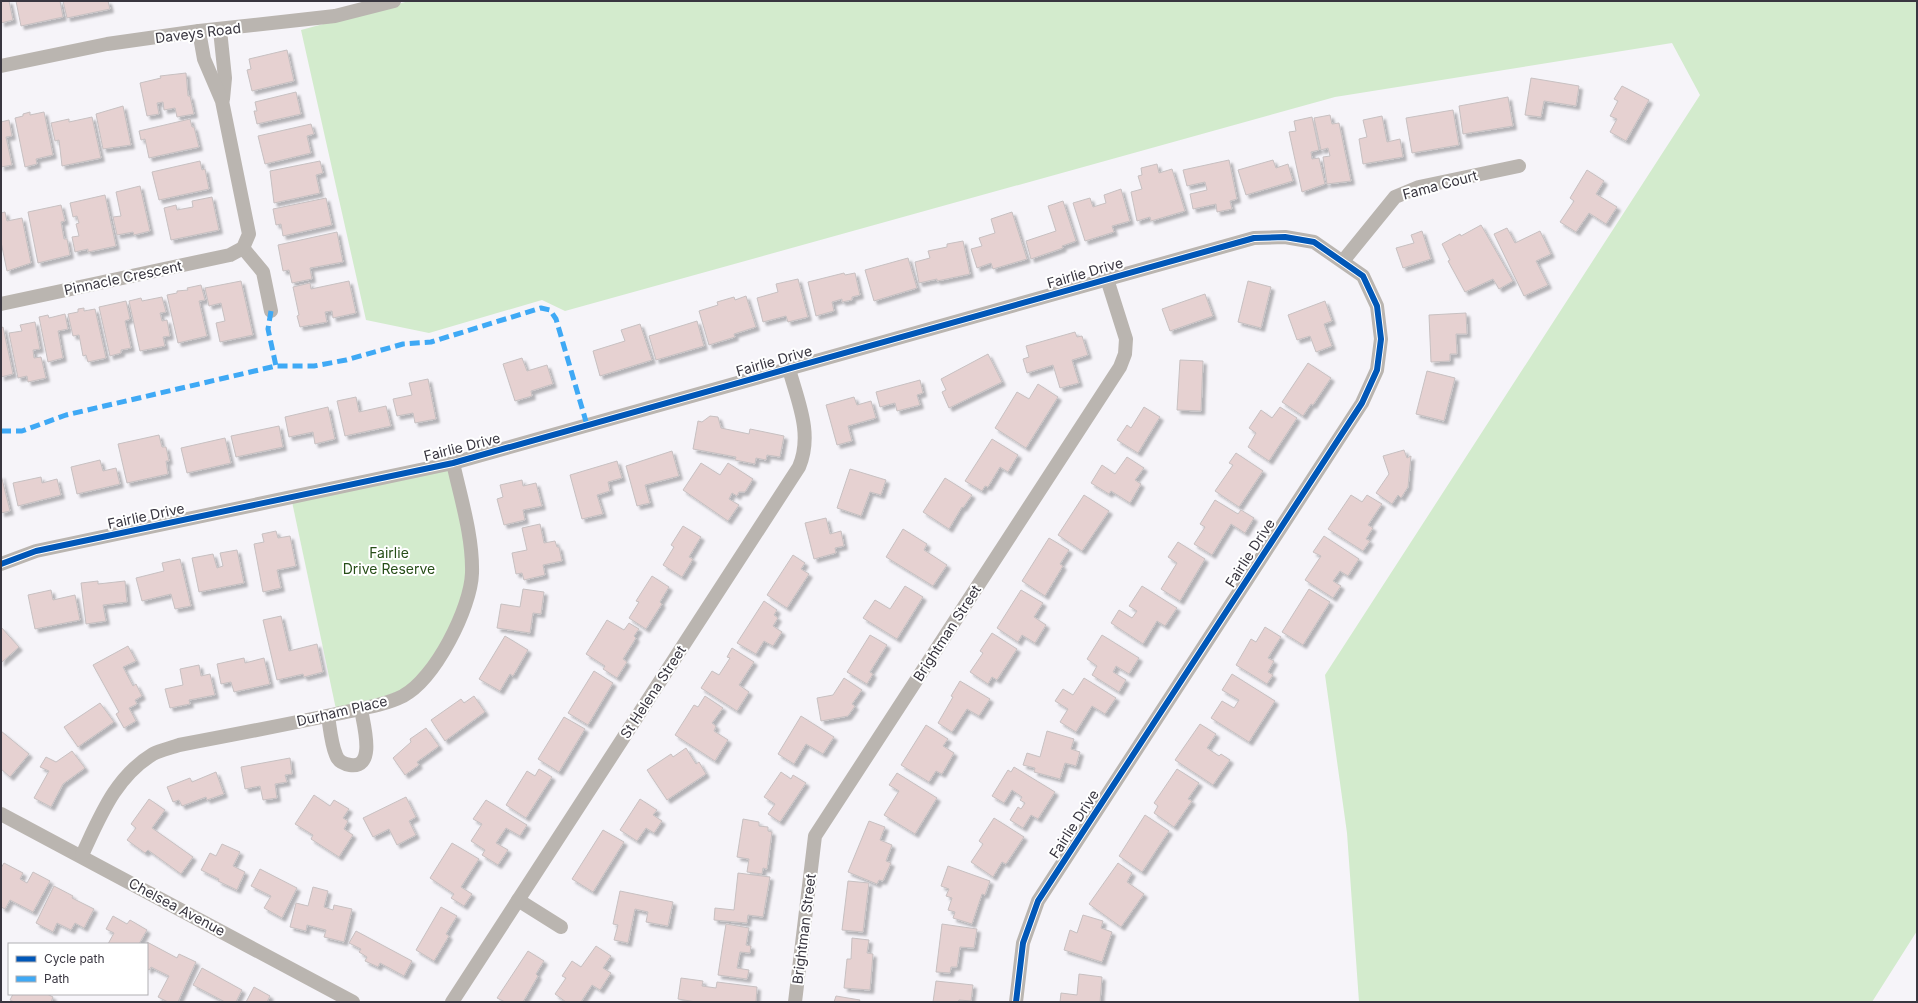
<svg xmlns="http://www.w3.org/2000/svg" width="1918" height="1003" font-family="Inter,sans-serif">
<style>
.green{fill:#d3ebcd}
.building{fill:#e6d1d1;stroke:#c7c0c1;filter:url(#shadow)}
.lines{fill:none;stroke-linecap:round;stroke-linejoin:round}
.minor{stroke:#bab5b0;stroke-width:14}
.quiet{stroke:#3fa9f5;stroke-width:5;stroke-dasharray:10 5;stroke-linecap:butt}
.cycleway-casing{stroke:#fff;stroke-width:8}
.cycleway{stroke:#0057b8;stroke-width:6}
.labels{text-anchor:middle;stroke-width:4;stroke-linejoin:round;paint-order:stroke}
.street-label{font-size:14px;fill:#393640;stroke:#fff}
.park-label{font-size:14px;fill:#274e18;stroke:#fff}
</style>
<defs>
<filter id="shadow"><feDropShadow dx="3.5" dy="3.5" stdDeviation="1" flood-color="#0004"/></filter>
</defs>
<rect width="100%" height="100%" fill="#f6f4f9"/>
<!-- green -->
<g class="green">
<polygon points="409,1 1917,1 1917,931 1872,1002 1359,1002 1347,833 1325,675 1700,95 1672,43 1335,97 565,311 542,300 429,333 366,320 301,30"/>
<polygon points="453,463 472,553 468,598 421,683 337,714 291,497"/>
</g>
<!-- building -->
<g class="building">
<polygon points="1,1 9,1 13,20 1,23"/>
<polygon points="16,1 60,1 63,17 21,26"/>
<polygon points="63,1 108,1 110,9 67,18"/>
<polygon points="287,50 294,81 252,91 247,70 251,69 249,59"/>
<polygon points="186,73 188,96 190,96 194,114 177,117 175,108 164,110 163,102 157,103 159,114 147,116 140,83 161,78 160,76"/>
<polygon points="1531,78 1579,86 1576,106 1544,101 1541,117 1525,115"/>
<polygon points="1622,86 1649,100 1626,141 1610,132 1617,119 1610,116 1618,101 1614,99"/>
<polygon points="296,92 301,114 257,124 254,111 257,111 255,102"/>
<polygon points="1508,97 1513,126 1463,134 1459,106"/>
<polygon points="123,106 131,145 103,149 96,114"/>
<polygon points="1453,110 1459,145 1412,153 1406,118"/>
<polygon points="30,112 30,115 44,112 53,155 36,159 37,164 25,167 15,118 23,116 23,114"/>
<polygon points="1330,115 1332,124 1339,123 1351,181 1327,184 1323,157 1330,156 1328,148 1321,150 1314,118"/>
<polygon points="1382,116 1387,142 1400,139 1403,157 1363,164 1359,139 1367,137 1363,120"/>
<polygon points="92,117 101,158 62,166 59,140 55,141 51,123 69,119 69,122"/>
<polygon points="1312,117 1319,150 1311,152 1312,159 1319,158 1325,184 1302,192 1289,132 1296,131 1294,121"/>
<polygon points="190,119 192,127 194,127 199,147 149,158 145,139 141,140 139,131"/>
<polygon points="9,120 12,136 6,137 12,165 1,167 1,122"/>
<polygon points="311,124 314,134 307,136 311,153 265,164 258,136"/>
<polygon points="1229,160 1237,199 1230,201 1232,209 1217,212 1216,204 1193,209 1190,194 1207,190 1205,182 1187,186 1183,170"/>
<polygon points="1273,160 1276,168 1288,164 1293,181 1246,195 1238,170"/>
<polygon points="200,161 202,170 205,169 209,189 159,200 152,172"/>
<polygon points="320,161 323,173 316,175 320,193 274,203 270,171"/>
<polygon points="1157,164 1159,173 1172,169 1185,211 1151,221 1150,217 1137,221 1131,192 1142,189 1138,176 1142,175 1141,168"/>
<polygon points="1587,170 1604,181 1596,194 1617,207 1606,224 1589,213 1576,232 1560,222 1574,201 1570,198"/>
<polygon points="140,186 150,231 134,235 133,232 117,235 113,217 121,216 116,192"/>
<polygon points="1121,189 1130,221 1112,226 1114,232 1085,241 1073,203 1090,198 1093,207 1106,203 1104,195"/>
<polygon points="105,195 116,246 88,252 88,249 75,252 72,237 79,236 76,224 79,223 77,216 73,217 70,203"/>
<polygon points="212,197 219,230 171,240 164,208 176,205 177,210 193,207 192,201"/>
<polygon points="326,198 332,225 283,236 281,224 276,225 273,209"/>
<polygon points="1063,201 1076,241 1062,246 1063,248 1031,259 1026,241 1056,231 1048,206"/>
<polygon points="61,205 65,221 61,222 64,239 67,239 70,255 38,263 28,212"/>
<polygon points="5,212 7,221 22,218 31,263 7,271 1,242 1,213"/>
<polygon points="1012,212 1027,259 993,269 991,263 977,268 971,249 982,246 979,238 995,233 991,219"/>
<polygon points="1481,225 1513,281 1499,289 1493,279 1465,292 1448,261 1450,260 1442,244 1460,234 1461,236"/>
<polygon points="1507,228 1515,243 1540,231 1551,254 1536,261 1548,285 1524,296 1494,234"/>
<polygon points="1422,231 1431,259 1403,268 1396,248 1414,243 1411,235"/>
<polygon points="337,232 343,262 310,268 312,279 292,283 289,270 283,271 278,245"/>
<polygon points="963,241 970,274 937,281 937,279 919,283 915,262 930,258 928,251 947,247 947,244"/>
<polygon points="908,258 917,288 874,301 865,270"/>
<polygon points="844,273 845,275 855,273 860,295 852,297 852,300 842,302 842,299 832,302 834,311 816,316 808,282"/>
<polygon points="798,279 808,317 788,322 786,316 763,322 757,298 778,292 776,284"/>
<polygon points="241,281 253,335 220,342 216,323 225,321 221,303 209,306 205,288"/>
<polygon points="349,281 356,313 333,318 332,311 325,312 327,322 300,327 297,316 299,315 293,287 310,283 311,289"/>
<polygon points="1248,281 1271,287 1261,328 1238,322"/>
<polygon points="201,285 205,300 199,301 207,336 178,343 167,295 177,293 177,291 188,290 187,288"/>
<polygon points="1205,294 1213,316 1170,331 1162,309"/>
<polygon points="746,296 756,327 734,334 735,337 709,345 699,311 718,305 717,302 734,297 735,300"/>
<polygon points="162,297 166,312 160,313 162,321 167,320 170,336 163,337 165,346 140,351 129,301 141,298 142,301"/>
<polygon points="126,301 130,319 125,321 131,348 121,350 121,353 110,356 99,307"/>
<polygon points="1325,301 1332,321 1324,324 1332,346 1316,352 1310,336 1297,340 1288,315"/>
<polygon points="84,308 84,311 95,309 106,358 88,362 86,355 83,356 79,335 73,336 68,314 78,312 78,309"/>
<polygon points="1466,313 1467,334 1456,334 1457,354 1450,354 1450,361 1431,362 1429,315"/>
<polygon points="65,314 68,329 58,331 63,358 48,362 39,317 48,315 49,318"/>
<polygon points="697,321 704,346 656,360 649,336"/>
<polygon points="35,322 40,349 33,350 34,358 41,357 46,378 28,382 27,376 18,378 9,333 22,331 20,325"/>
<polygon points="640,324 652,360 600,376 593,351 625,341 621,330"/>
<polygon points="3,327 13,374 1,377 1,328"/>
<polygon points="1075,332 1077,337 1082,336 1088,355 1072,360 1079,383 1060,388 1053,365 1027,373 1023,359 1029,357 1026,346"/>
<polygon points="988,354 1002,382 949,408 942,392 946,390 941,379"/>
<polygon points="522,358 527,371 547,365 553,384 531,391 532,396 515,401 503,364"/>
<polygon points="1180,360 1203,361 1201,411 1177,410"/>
<polygon points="1308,363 1331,378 1313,405 1311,404 1303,416 1282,402"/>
<polygon points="1427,371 1455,378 1444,421 1416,414"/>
<polygon points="428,379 436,419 415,423 413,413 397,416 393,399 412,395 409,383"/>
<polygon points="920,380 923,393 917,395 920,405 897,411 895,403 880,407 876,392"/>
<polygon points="1038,384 1058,397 1026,448 995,428 1017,392 1029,399"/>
<polygon points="356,397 359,412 386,406 391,426 345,436 337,401"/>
<polygon points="854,397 857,405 871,401 876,418 848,426 852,441 837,445 826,405"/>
<polygon points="328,407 335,439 315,444 313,432 289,437 285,417"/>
<polygon points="1144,407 1160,417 1138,453 1117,440 1127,425 1131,428"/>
<polygon points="1280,407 1297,418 1269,461 1248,447 1256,433 1249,428 1261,410 1272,418"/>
<polygon points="710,416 718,417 721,428 749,434 750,429 784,436 780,457 767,455 766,460 756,458 755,464 735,460 736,457 693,449 698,421 702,422"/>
<polygon points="279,426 283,447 236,457 231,436"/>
<polygon points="159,435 162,447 166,447 169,461 166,461 168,474 127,483 118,444"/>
<polygon points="225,438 231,463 187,473 181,448"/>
<polygon points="992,439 1018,455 1008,472 1000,467 988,487 985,486 982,491 965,481"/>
<polygon points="1404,450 1407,458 1411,456 1408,487 1401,498 1398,495 1392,504 1376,493 1389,474 1383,456"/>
<polygon points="672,451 679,476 645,485 650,503 637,506 626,466"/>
<polygon points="1236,453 1263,471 1239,507 1215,491 1233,465 1229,463"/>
<polygon points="1127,457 1144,468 1135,480 1141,484 1130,503 1111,491 1109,494 1091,483 1102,465 1115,474"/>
<polygon points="100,460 103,471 116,468 120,484 77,494 71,467"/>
<polygon points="617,461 622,478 608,482 610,491 597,495 603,514 582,519 570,475"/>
<polygon points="701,463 720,475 728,463 753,479 745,492 739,492 737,496 732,493 729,499 739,505 728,521 683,490"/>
<polygon points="850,469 886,480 881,495 870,492 861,516 837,508"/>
<polygon points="1,475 10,511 1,513"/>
<polygon points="41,477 42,483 57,479 61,495 18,506 13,483"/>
<polygon points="945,478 972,495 963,508 962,507 949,529 923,512"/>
<polygon points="522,480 523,486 536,483 542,506 523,510 525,520 504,525 497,499 503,497 500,485"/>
<polygon points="1084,495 1109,511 1082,551 1058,535"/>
<polygon points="1351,495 1362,502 1367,495 1382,504 1368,525 1373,528 1366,539 1370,541 1363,551 1328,529"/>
<polygon points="1215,500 1238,514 1241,510 1254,518 1245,533 1231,524 1212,555 1194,544 1205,527 1200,524"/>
<polygon points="826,518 830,534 841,531 844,546 835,548 836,553 814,559 805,523"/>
<polygon points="540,524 544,543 555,541 557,547 559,547 562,561 543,565 545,575 524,580 522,573 516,574 512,553 527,550 522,528"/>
<polygon points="683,526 701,537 689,557 693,559 682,577 663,565 674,547 671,545"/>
<polygon points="903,529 927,544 924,550 947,565 933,586 886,557"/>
<polygon points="276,531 278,538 290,536 296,566 277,570 281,588 263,592 254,544 264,542 262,534"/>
<polygon points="1324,536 1359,559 1348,576 1340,571 1333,581 1341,586 1333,598 1305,580 1321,556 1313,552"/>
<polygon points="1049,538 1069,550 1060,564 1063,566 1045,596 1022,581"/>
<polygon points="1178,542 1205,559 1180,601 1161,589 1177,563 1168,557"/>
<polygon points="237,550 244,583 199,592 192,558 213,554 217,568 223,566 220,553"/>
<polygon points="793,555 805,563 801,569 809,574 787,608 767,595"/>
<polygon points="180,559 191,606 175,609 171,594 142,601 136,578 164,571 162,563"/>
<polygon points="652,576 669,587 660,602 662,604 646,629 629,618 639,602 636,601"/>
<polygon points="98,581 98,584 125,581 127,602 103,605 106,621 86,624 81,583"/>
<polygon points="905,586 923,597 897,639 863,618 875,600 890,609"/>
<polygon points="1142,586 1177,608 1165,626 1157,621 1143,644 1111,623 1119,610 1132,618 1137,611 1129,606"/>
<polygon points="523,589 544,592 541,614 533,613 530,633 497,628 501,604 520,607"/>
<polygon points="1309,589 1330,602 1303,645 1282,632"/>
<polygon points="51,590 53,600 75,595 80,620 35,629 28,595"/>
<polygon points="1021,590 1043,603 1034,617 1046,625 1035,643 1022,635 1018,642 997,628"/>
<polygon points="764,601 777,610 774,615 778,618 773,626 782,632 773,646 764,641 756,654 737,643"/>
<polygon points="281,616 289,651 317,644 323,672 304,677 303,674 277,680 263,620"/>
<polygon points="607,620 624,630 629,623 639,629 634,636 636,638 623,659 627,662 617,678 603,669 605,666 586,654"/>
<polygon points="1,627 19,647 1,663"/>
<polygon points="1265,627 1281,637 1268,658 1274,661 1268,672 1273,675 1267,684 1236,665 1251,639 1256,642"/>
<polygon points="992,633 1017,649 997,680 992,677 988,684 970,672 983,653 980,651"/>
<polygon points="870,635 887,645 870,672 873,674 867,684 847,672"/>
<polygon points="1102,635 1139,658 1129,674 1116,666 1113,672 1126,680 1119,692 1092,675 1097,666 1087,659"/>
<polygon points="505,636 528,650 513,676 510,674 500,691 479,679"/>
<polygon points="128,646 136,661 123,667 133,686 136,684 142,696 135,700 137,704 129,708 136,721 124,728 116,714 119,712 93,665"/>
<polygon points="732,648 754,662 739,685 749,692 737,711 701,688 712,671 719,675 730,658 727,657"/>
<polygon points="244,658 245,663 264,658 270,684 234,692 231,682 221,684 217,664"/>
<polygon points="199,665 201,676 210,674 215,695 189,700 190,704 170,708 165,689 183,685 180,669"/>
<polygon points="594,671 613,683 588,725 568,713"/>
<polygon points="1232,674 1275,701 1249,742 1211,718 1222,701 1234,708 1239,700 1222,690"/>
<polygon points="844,678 862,690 852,704 855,706 848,716 821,721 817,698 833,695"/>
<polygon points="1084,678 1116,698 1105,714 1092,706 1076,732 1060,722 1068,709 1055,701 1063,689 1073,695"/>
<polygon points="960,681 990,699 979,716 967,709 952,732 938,723 953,697 951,696"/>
<polygon points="474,696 485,712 445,741 431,720 461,699 464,703"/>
<polygon points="705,696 723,708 712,723 716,726 714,731 728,740 715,761 675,735 694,705 698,707"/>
<polygon points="100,703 114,722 78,747 64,727"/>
<polygon points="801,716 834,737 823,754 806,744 794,764 778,754"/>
<polygon points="564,717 585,729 559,772 538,759"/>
<polygon points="1200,724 1216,734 1207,748 1219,756 1221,754 1230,760 1213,785 1175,760"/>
<polygon points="926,725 948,739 943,746 954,753 942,774 936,771 929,782 901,765"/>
<polygon points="426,728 439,746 417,762 419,765 405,775 393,758 411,742 410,739"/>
<polygon points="1,731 29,754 10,777 1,769"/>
<polygon points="1047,731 1074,739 1071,749 1080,752 1076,766 1065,763 1060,779 1034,772 1035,768 1023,765 1027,753 1040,757"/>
<polygon points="686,748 696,764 699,762 706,774 667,800 647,770 671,754 673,757"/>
<polygon points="72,751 85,768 63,784 51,807 34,798 49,771 40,767 46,757 56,762"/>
<polygon points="290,758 292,774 285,775 287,782 275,784 277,798 263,800 260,786 245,789 241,767"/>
<polygon points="1014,767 1055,792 1038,819 1031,815 1023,828 1010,820 1018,807 1021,809 1025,803 1020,800 1022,797 1012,790 1004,803 992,796 1008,770 1011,772"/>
<polygon points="539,769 552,777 526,818 506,805 527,771 535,776"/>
<polygon points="1177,769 1199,783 1188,799 1192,801 1174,827 1154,813 1158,806 1154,803"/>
<polygon points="216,772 224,794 207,800 206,797 182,806 179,800 173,802 167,787 190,778 192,782"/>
<polygon points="781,772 791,779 793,775 806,783 780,822 768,814 775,804 764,797"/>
<polygon points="897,773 937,798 915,834 884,815 899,791 889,785"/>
<polygon points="314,795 330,806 334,800 349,809 343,818 348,821 344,829 353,835 339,857 311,839 313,835 295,824"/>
<polygon points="406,797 416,817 409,821 416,835 397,845 389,829 373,837 363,818"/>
<polygon points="149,799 165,810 152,828 193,857 181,874 148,850 145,853 127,840 136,828 131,824"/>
<polygon points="640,799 657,810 653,815 662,821 654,833 646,828 637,841 620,830"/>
<polygon points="486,800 527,825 520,836 506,828 496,843 508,850 498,865 482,855 485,850 471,841 482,824 473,819"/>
<polygon points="1145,815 1169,831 1142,872 1119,856"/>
<polygon points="994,818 1024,837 1006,864 1002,862 993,877 971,862 983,844 979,841"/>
<polygon points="743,819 759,822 759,826 768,827 768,831 772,832 767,869 763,868 762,874 747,872 749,859 737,857"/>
<polygon points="869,821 885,827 880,840 892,845 886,861 891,863 883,881 879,880 877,884 848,872"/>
<polygon points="603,830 624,842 593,892 572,879"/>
<polygon points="452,843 479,859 461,887 472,894 464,906 451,898 454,894 430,878"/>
<polygon points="222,844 240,852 233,866 245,872 237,890 218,881 219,879 201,870 210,853 216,856"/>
<polygon points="4,863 23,873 20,879 27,883 33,872 50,881 33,912 10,900 5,909 1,907 1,868"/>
<polygon points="1118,863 1132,873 1127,882 1144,894 1121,927 1089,904"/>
<polygon points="948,866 990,881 985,895 982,894 972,924 953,918 955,912 948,910 952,898 946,896 949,889 941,886"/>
<polygon points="260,869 297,888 282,918 264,908 271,896 251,886"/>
<polygon points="738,873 770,877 763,917 748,915 747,923 714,920 715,908 734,910"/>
<polygon points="848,881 869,883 863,932 842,930"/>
<polygon points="54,886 73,896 72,898 94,909 84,928 75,923 71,930 57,923 53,932 36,923"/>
<polygon points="313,887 328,891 324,907 333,910 334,905 352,909 344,942 324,937 326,930 307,925 306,931 290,927 296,903 308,906"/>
<polygon points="620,891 673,902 668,926 646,922 648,912 635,909 628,943 614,940 618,925 613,924"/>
<polygon points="441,907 457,916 446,934 449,936 434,961 416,950"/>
<polygon points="1083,915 1103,921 1101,928 1112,932 1102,962 1064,950 1070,930 1077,933"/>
<polygon points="113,916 127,924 130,920 147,930 139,944 108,944 114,933 106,929"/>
<polygon points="726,924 749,928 746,945 751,946 750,953 740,952 737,968 749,970 747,979 718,975"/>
<polygon points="942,924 977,929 974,948 960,947 957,967 951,967 950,973 936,972"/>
<polygon points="356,931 412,961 404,976 380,963 378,967 365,961 367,957 359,952 361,949 349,943"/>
<polygon points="852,938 869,940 867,953 873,954 870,990 844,988 847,959 851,959"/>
<polygon points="147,942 177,958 179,954 196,962 178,1002 168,1002 158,997 169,976 151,967 149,970 147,969"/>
<polygon points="596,946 611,956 603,968 611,973 600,990 592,985 581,1002 566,1002 555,994 566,978 562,976 572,961 581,967"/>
<polygon points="528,951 544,961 536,974 538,976 523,1002 505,1002 497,998"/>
<polygon points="202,968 242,990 236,1002 225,1002 193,985"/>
<polygon points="1079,974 1102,977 1100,1002 1060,1002 1061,993 1077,995"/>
<polygon points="681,978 703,981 702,986 716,988 717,982 757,987 756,1002 696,1002 678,999"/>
<polygon points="936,981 973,985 971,1001 959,1000 958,1002 933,1002"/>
<polygon points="254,987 270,996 267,1002 246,1002"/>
<polygon points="13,994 47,994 53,997 51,1002 14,1002 10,1000"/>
<polygon points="836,996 860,1000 859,1002 834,1002"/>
</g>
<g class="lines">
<!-- minor -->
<g class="minor">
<polyline points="220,30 225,78 223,99"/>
<polyline points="1,66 107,44 199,31 335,16 394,1"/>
<polyline points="243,248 263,272 271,311"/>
<polyline points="1343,261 1395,197 1419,187 1519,166"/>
<polyline points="1,304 230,255 243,248 249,234 222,101 204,59 199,31"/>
<polyline points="1,564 36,551 453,463 1254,238 1285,237 1314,242 1363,276 1377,306 1381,339 1377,370 1362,403 1038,901 1023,943 1016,1002"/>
<path d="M 328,716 C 330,728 331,743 336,755 C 338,761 344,764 350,765 C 377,769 363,723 361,709"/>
<polyline points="1,814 353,1002"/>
<path d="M 82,855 C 100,817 115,777 153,754 C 161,750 171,748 179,745 C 232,735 284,725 336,714 C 358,709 383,706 403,696 C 435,679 471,608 472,573 C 473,537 461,499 453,463"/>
<polyline points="518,900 561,927"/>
<path d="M 452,1002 L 799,467 C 813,434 798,402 789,369"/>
<polyline points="795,1002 815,836 1120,367 1125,354 1126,339 1107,279"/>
</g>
<!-- quiet -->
<g class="quiet">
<polyline points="271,311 268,329 276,366"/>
<polyline points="1,431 22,431 66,415 276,366 314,366 346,360 403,344 431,342 541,308 550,310 556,319 587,425"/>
</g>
<!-- cycleway casing -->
<g class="cycleway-casing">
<polyline id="cycleway" points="1,564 36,551 453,463 1254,238 1285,237 1314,242 1363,276 1377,306 1381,339 1377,370 1362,403 1038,901 1023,943 1016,1002"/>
</g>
<!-- cycleway -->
<use href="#cycleway" class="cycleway"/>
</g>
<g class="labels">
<!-- street labels -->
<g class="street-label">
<text transform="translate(198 33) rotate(-7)" y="5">Daveys Road</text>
<text transform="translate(1440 185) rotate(-15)" y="5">Fama Court</text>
<text transform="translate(1085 273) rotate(-16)" y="5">Fairlie Drive</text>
<text transform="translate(123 278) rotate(-12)" y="5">Pinnacle Crescent</text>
<text transform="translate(774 361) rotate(-16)" y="5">Fairlie Drive</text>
<text transform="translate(462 447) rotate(-14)" y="5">Fairlie Drive</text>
<text transform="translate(146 516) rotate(-12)" y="5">Fairlie Drive</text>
<text transform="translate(1250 553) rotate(-57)" y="5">Fairlie Drive</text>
<text transform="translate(947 633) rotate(-57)" y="5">Brightman Street</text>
<text transform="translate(653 692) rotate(-57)" y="5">St Helena Street</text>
<text transform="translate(342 711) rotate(-13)" y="5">Durham Place</text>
<text transform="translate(1074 824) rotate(-57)" y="5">Fairlie Drive</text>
<text transform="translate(177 907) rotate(28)" y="5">Chelsea Avenue</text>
<text transform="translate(804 929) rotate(-83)" y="5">Brightman Street</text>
</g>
<!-- park labels -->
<g class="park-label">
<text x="389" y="558">Fairlie<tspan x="389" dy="16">Drive Reserve</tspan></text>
</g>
</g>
<!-- border -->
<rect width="1918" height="1003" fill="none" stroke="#393640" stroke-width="4"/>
<!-- legend -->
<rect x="8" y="943" width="140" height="52" fill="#ffffff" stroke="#b0afb3"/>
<rect x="16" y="956" width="20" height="6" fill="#0057b8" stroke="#b0afb3"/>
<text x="44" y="963" font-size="12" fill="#393640">Cycle path</text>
<rect x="16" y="976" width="20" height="6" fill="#3fa9f5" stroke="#b0afb3"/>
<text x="44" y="983" font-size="12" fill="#393640">Path</text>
</svg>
